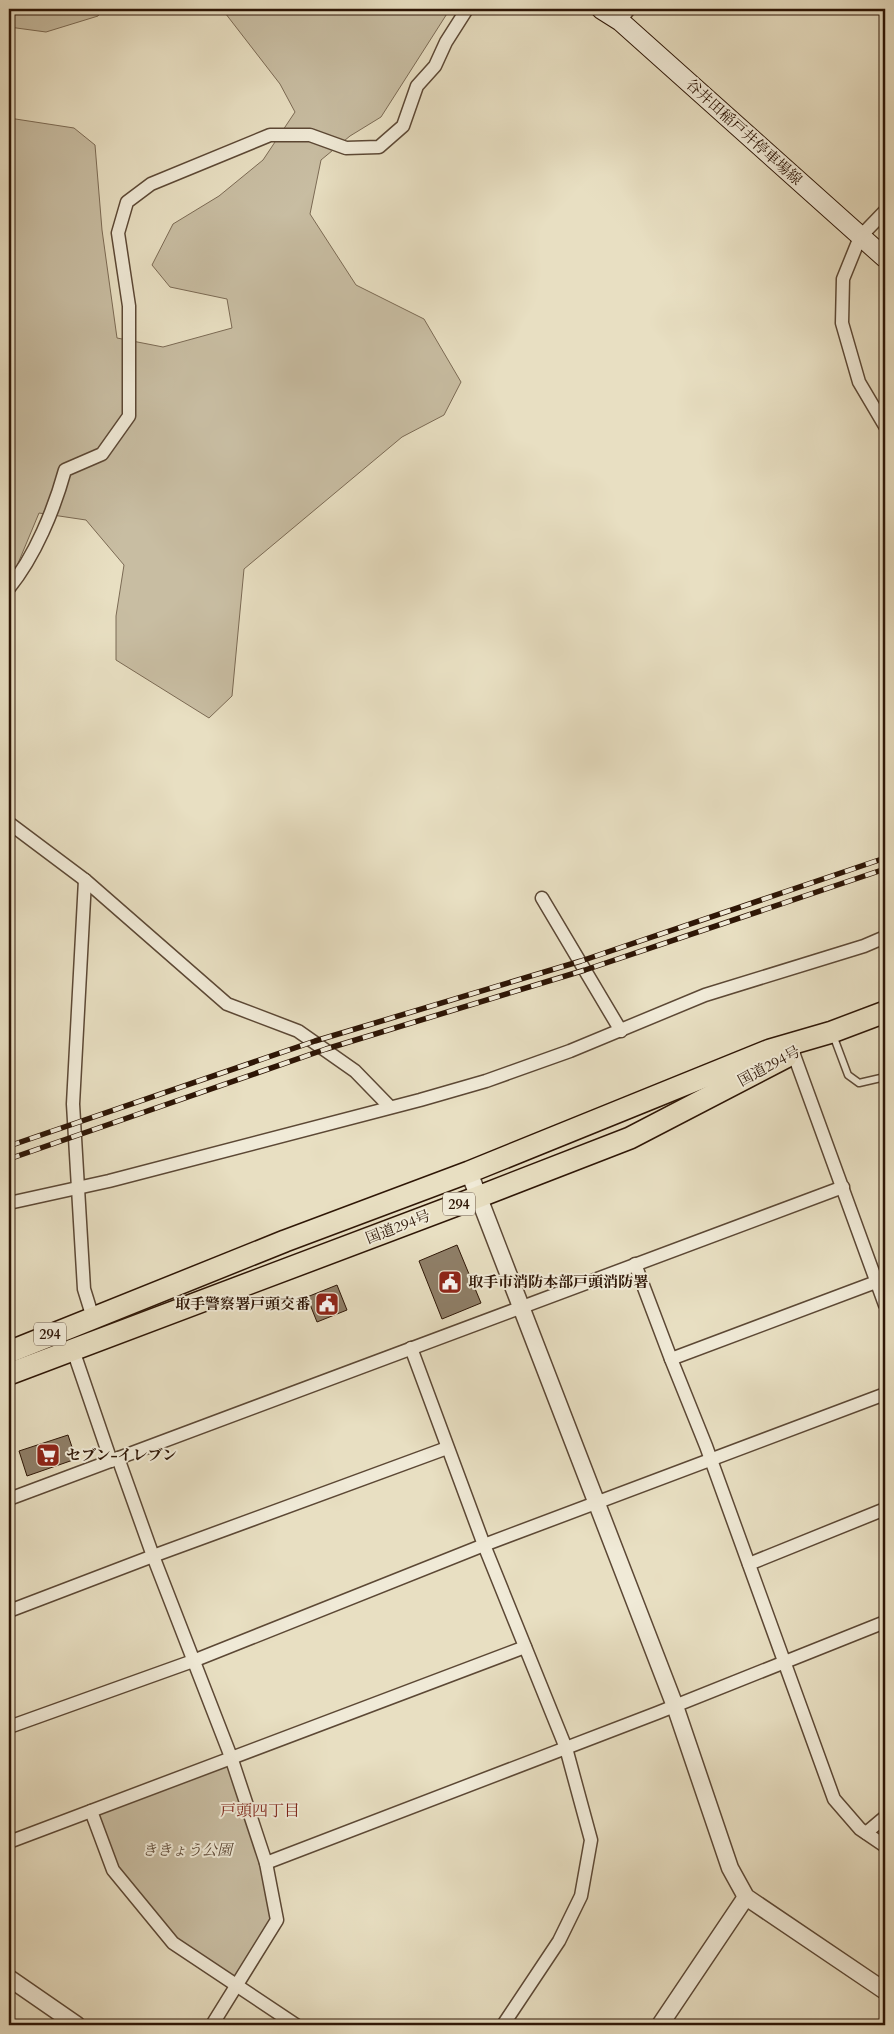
<svg xmlns="http://www.w3.org/2000/svg" width="894" height="2034" font-family="Cardo,'Noto Serif JP',serif">
<style>
.green{fill:#c8bda2;stroke:#7b6a54}
.building{fill:#8f7f68;stroke:#2e1606}
.lines{fill:none;stroke-linecap:round;stroke-linejoin:round}
.service-casing{stroke:#5c4835;stroke-width:9}
.minor-casing{stroke:#5c4835;stroke-width:15}
.tertiary-casing{stroke:#5c4835;stroke-width:19}
.secondary-casing{stroke:#2e1606;stroke-width:21}
.trunk-casing{stroke:#2e1606;stroke-width:24}
.service{stroke:#f0ead7;stroke-width:6}
.minor{stroke:#f0ead7;stroke-width:12}
.tertiary{stroke:#f0ead7;stroke-width:16}
.secondary{stroke:#f0ead7;stroke-width:19}
.trunk{stroke:#e8dfc2;stroke-width:21}
.rail-casing{stroke:#2e1606;stroke-width:5.5}
.rail{stroke:#f0ead7;stroke-width:4;stroke-dasharray:11;stroke-linecap:butt}
.labels{text-anchor:middle;stroke-width:4;stroke-linejoin:round;paint-order:stroke}
.shield{fill:#f0ead7;stroke:#685645;stroke-width:1}
.shield-label{font-size:14px;font-weight:bold;fill:#2e1606}
.street-label{font-size:15px;fill:#2e1606;stroke:#f0ead7}
.poi-label{font-size:15px;font-weight:bold;fill:#2e1606;stroke:#f0ead7;text-anchor:start}
.park-label{font-size:15px;font-style:italic;fill:#5c4835;stroke:#f0ead7}
.neighbourhood-label{font-size:16px;fill:#7a1f14;stroke:#f0ead7}
</style>
<rect width="100%" height="100%" fill="#e8dfc2"/>
<filter id="stains"><feTurbulence type="fractalNoise" baseFrequency=".004" numOctaves="4"/><feColorMatrix values="0 0 0 0 .2 0 0 0 0 .09 0 0 0 0 .02 0 0 0 .5 -.17"/></filter>
<radialGradient id="worn" r=".72"><stop offset=".6" stop-color="#630" stop-opacity="0"/><stop offset="1" stop-color="#630" stop-opacity=".3"/></radialGradient>
<!-- green -->
<g class="green">
<polygon points="9,9 102,9 98,16 46,32 9,27"/>
<polygon points="222,9 450,9 381,117 350,136 321,160 310,214 356,285 424,319 461,382 444,415 402,437 244,569 232,696 209,718 116,660 116,616 124,565 86,520 39,513 9,585 9,118 74,128 95,145 102,230 117,338 163,347 232,328 227,299 170,287 152,265 173,224 219,196 263,160 295,112 280,84"/>
<polygon points="231,1757 277,1920 237,1987 173,1943 113,1870 91,1811"/>
</g>
<!-- building -->
<g class="building">
<polygon points="457,1245 481,1303 442,1319 419,1261"/>
<polygon points="337,1285 347,1310 317,1322 307,1297"/>
<polygon points="68,1435 76,1459 27,1476 19,1451"/>
</g>
<g class="lines">
<!-- service casing -->
<g class="service-casing">
<polyline id="service" points="833,1035 848,1075 859,1083 885,1077"/>
</g>
<!-- minor casing -->
<g class="minor-casing">
<g id="minor">
<polyline points="620,21 629,9"/>
<polyline points="885,211 860,237 843,279 842,323 859,382 885,426"/>
<path d="M 9,588 C 35,556 54,510 65,470 L 102,454 L 129,416 L 129,306 L 118,233 L 127,202 L 151,184 L 270,135 L 310,135 L 346,148 L 379,147 L 403,126 L 417,86 L 435,66 L 446,42 L 467,9"/>
<polyline points="9,823 85,880 227,1004 298,1031 355,1071 390,1107"/>
<polyline points="85,880 73,1104 84,1289 93,1318"/>
<polyline points="542,898 621,1031"/>
<polyline points="790,1044 885,1305"/>
<polyline points="9,1203 109,1181 420,1100 486,1081 570,1051 705,995 864,946 885,937"/>
<polyline points="635,1264 671,1359 706,1446 834,1799 860,1829 885,1846"/>
<polyline points="411,1348 484,1545 566,1748 591,1840 581,1896 559,1941 503,2025"/>
<polyline points="73,1350 111,1461"/>
<polyline points="671,1359 876,1282"/>
<polyline points="118,1458 153,1556 231,1757 266,1863 277,1920 212,2025"/>
<polyline points="9,1499 843,1187"/>
<polyline points="749,1564 885,1509"/>
<polyline points="9,1611 153,1556 447,1448"/>
<polyline points="9,1727 193,1661 484,1545 885,1394"/>
<polyline points="91,1811 113,1870 173,1943 296,2025"/>
<polyline points="866,1833 885,1817"/>
<polyline points="9,1842 525,1647"/>
<polyline points="266,1863 657,1713 885,1622"/>
</g>
</g>
<!-- tertiary casing -->
<g class="tertiary-casing">
<g id="tertiary">
<polyline points="469,1172 675,1706 730,1868 746,1897 885,1991"/>
<polyline points="9,1978 77,2025"/>
<polyline points="660,2025 746,1897"/>
</g>
</g>
<!-- secondary casing -->
<g class="secondary-casing">
<polyline id="secondary" points="601,9 620,21 885,258"/>
</g>
<!-- trunk casing -->
<g class="trunk-casing">
<g id="trunk">
<polyline points="9,1352 285,1241 469,1172 770,1050 832,1032 885,1012"/>
<polyline points="9,1374 478,1197 630,1138 786,1057"/>
</g>
</g>
<!-- service -->
<use href="#service" class="service"/>
<!-- minor -->
<use href="#minor" class="minor"/>
<!-- tertiary -->
<use href="#tertiary" class="tertiary"/>
<!-- secondary -->
<use href="#secondary" class="secondary"/>
<!-- trunk -->
<use href="#trunk" class="trunk"/>
<!-- rail casing -->
<g class="rail-casing">
<g id="rail">
<polyline points="9,1146 315,1041 581,961 885,858"/>
<polyline points="9,1159 326,1049 585,970 885,869"/>
</g>
</g>
<!-- rail -->
<use href="#rail" class="rail"/>
</g>
<!-- icons -->
<defs>
<g id="civic-square" transform="scale(1.25)"><rect x="-9" y="-9" width="18" height="18" rx="4" fill="#8f2418" stroke="#f0ead7"/><path d="M-.6-6.5H3V-4.5H.6V-3L4-1V1h2V6H-6V1h2V-1L-.6-3ZM-1.2 2.5V6h2.4V2.5Z" fill="#fff"/></g>
<g id="supermarket-square" transform="scale(1.25)"><rect x="-9" y="-9" width="18" height="18" rx="4" fill="#8f2418" stroke="#f0ead7"/><path d="M-6-5.5h2.5l.6 2H6L4.5 2H-2.5L-4.4-4H-6ZM-1.5 3.2a1.3 1.3 0 1 0 .1 0ZM3 3.2a1.3 1.3 0 1 0 .1 0Z" fill="#fff"/></g>
</defs>
<g fill-rule="evenodd">
<use href="#civic-square" x="450" y="1282"/>
<use href="#civic-square" x="327" y="1304"/>
<use href="#supermarket-square" x="48" y="1455"/>
</g>
<g class="labels">
<!-- shield labels -->
<g class="shield">
<rect x="443" y="1192.5" width="32" height="23" rx="4"/>
<rect x="34" y="1322.5" width="32" height="23" rx="4"/>
</g>
<g class="shield-label">
<text x="459" y="1209">294</text>
<text x="50" y="1339">294</text>
</g>
<!-- street labels -->
<g class="street-label">
<text transform="translate(744 132) rotate(42)" y="5">谷井田稲戸井停車場線</text>
<text transform="translate(769 1066) rotate(-28)" y="5">国道294号</text>
<text transform="translate(398 1227) rotate(-21)" y="5">国道294号</text>
</g>
<!-- poi labels -->
<g class="poi-label">
<text x="468" y="1287">取手市消防本部戸頭消防署</text>
<text x="310" y="1309" text-anchor="end">取手警察署戸頭交番</text>
<text x="66" y="1460">セブン-イレブン</text>
</g>
<!-- park labels -->
<g class="park-label">
<text x="187" y="1855">ききょう公園</text>
</g>
<!-- neighbourhood labels -->
<g class="neighbourhood-label">
<text x="260" y="1816">戸頭四丁目</text>
</g>
</g>
<!-- margin -->
<rect width="894" height="2034" fill="none" stroke="#e8dfc2" stroke-width="30"/>
<rect x="10" y="10" width="874" height="2014" fill="none" stroke="#2e1606" stroke-width="2.5"/>
<rect x="15" y="15" width="864" height="2004" fill="none" stroke="#2e1606"/>
<rect width="100%" height="100%" filter="url(#stains)"/>
<rect width="100%" height="100%" fill="url(#worn)"/>
</svg>
